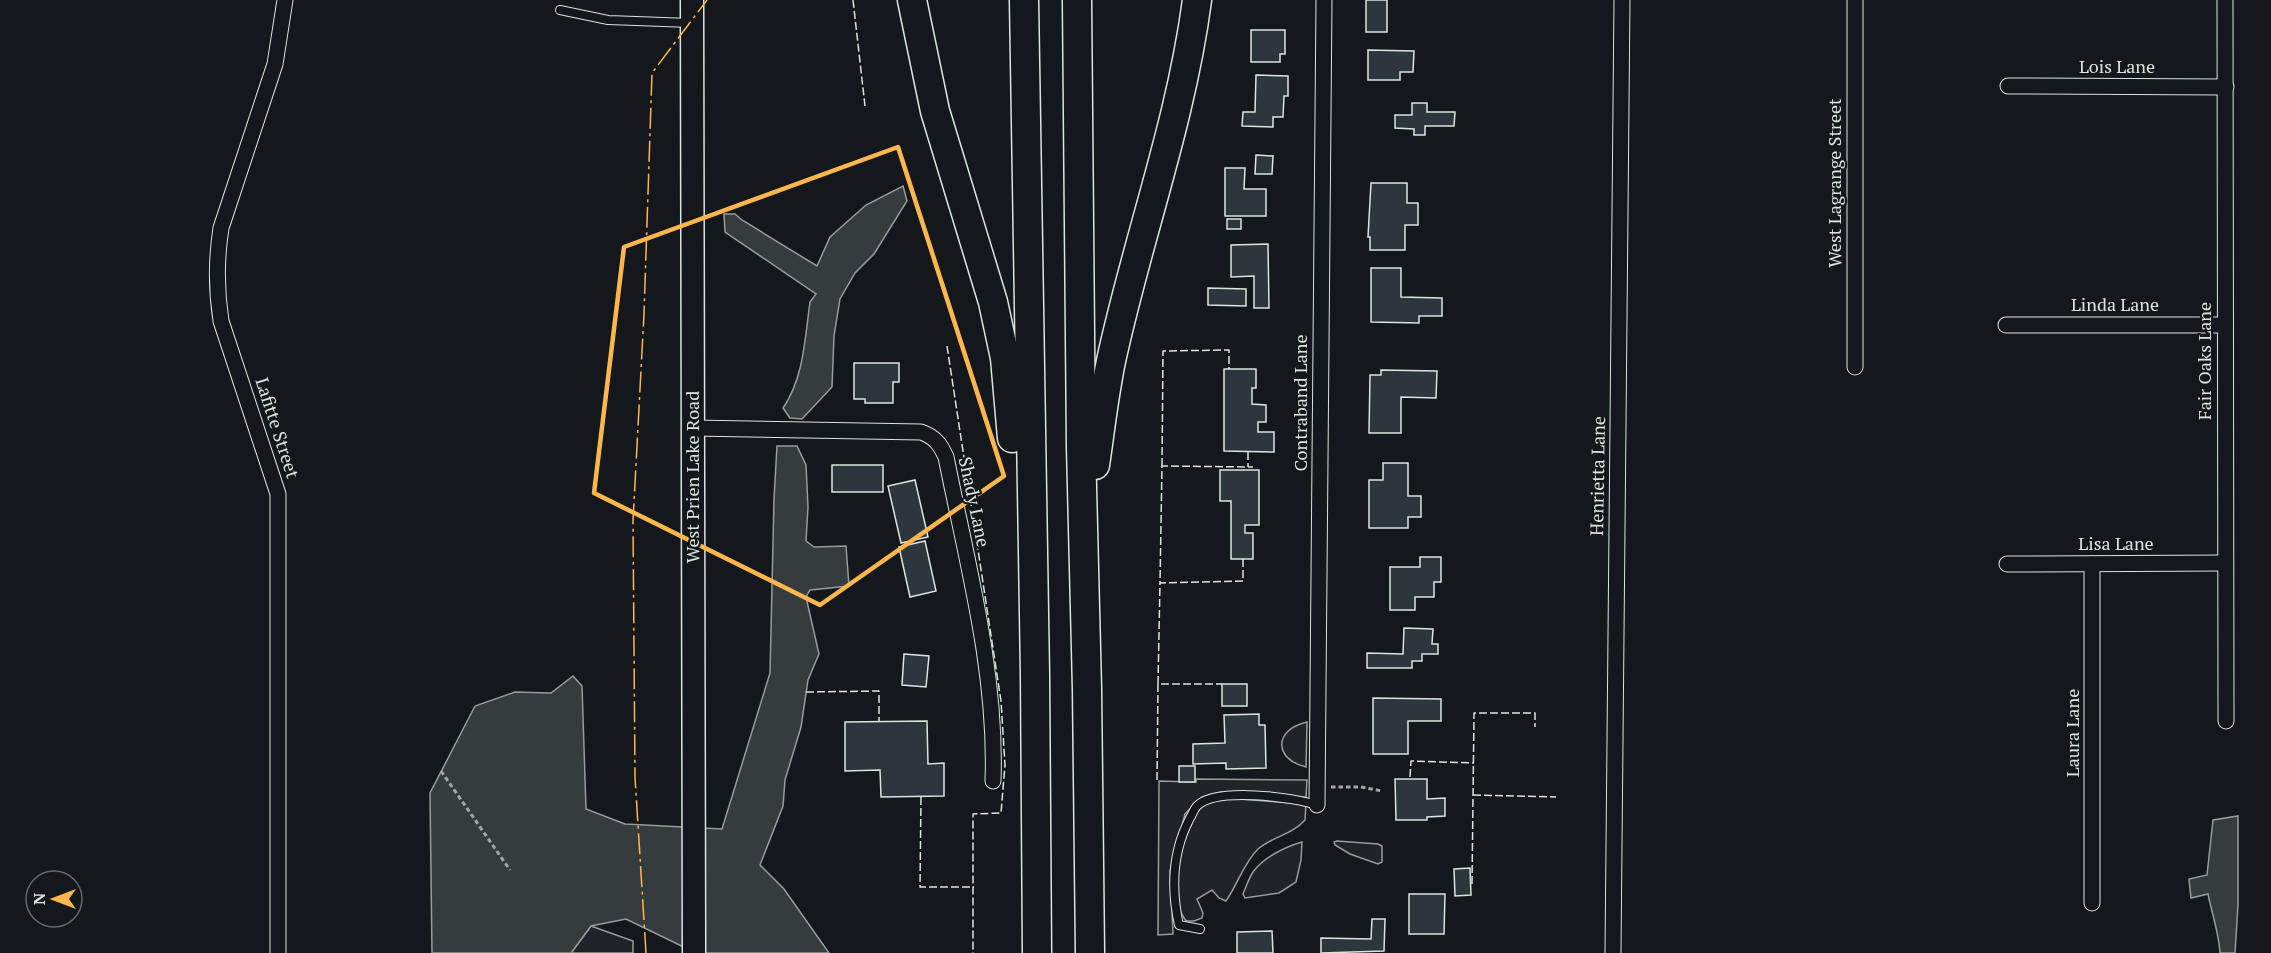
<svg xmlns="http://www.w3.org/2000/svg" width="2271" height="953" font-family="'PT Serif',serif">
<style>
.green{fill:#202428;stroke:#939e99;stroke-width:1.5}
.water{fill:#363b3e;stroke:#939e99;stroke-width:1.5}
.building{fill:#2c363c;stroke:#d8e6dc;stroke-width:1.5}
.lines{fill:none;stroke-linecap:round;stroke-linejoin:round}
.lane-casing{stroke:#d8e6dc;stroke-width:10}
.street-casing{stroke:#d8e6dc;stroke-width:17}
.secondary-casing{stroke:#d8e6dc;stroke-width:25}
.highway-casing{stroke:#d8e6dc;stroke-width:31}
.path{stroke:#9da8a2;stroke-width:3;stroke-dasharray:4.5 3;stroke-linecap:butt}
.lane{stroke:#14181c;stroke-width:8}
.street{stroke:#14181c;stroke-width:15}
.secondary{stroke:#14181c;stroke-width:22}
.highway{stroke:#14181c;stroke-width:28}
.fence{stroke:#d8e6dc;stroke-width:1.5;stroke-dasharray:8 3;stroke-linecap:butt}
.power{stroke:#ffb74d;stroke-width:1.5;stroke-dasharray:21 4.5 3 4.5;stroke-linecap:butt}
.marked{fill:none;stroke:#ffb74d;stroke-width:4.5;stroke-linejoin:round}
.labels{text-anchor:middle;stroke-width:4.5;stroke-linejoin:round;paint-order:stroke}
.street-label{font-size:18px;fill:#d8e6dc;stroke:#14181c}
</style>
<rect width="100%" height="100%" fill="#14181c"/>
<!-- green -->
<g class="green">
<path d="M 1307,722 L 1306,767 C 1275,760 1272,730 1307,722 Z"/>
<polygon points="1196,779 1307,780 1306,797 1221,792 1202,797 1185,814 1170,871 1173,934 1158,935 1159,781 1196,782"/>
<path d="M 1238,799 L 1306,804 L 1305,820 C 1292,835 1273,836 1258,849 C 1243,864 1238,884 1226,901 L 1219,898 L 1212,890 L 1197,899 L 1203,913 L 1202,918 L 1194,921 L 1186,921 C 1166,895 1179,850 1192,823 C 1194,819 1195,813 1198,810 C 1208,798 1224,799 1238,799 Z"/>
<polygon points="1337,841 1378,844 1382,846 1382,862 1378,864 1350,854 1335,845 1334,842"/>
<path d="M 1302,842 L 1301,860 L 1296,882 L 1279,893 L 1245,898 L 1243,894 C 1246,887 1249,878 1253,872 C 1264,857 1285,847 1302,842 Z"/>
<polygon points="591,926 633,941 633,953 571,953"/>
</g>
<!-- water -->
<g class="water">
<path d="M 903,186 L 907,201 L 874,254 L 855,273 L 840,299 L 834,336 L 832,387 L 802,419 L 790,418 L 783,408 C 804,378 805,337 810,302 L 816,294 L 725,232 L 724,214 L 735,214 L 742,220 L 817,266 L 830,237 L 866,205 Z"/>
<polygon points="777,446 797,446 806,465 808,507 806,541 814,547 846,546 849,586 810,590 806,597 819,654 808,680 801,727 785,780 783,806 760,865 784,889 829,953 696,953 626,919 591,926 571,953 432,953 430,793 475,706 515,692 551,693 573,676 582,686 586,809 625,824 722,829 770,673 774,499"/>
<path d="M 2238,816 L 2238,905 L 2235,953 L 2220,953 C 2219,933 2212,914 2208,894 L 2191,898 L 2189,879 L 2207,875 L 2213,820 Z"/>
</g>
<!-- building -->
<g class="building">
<rect x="1366" y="0" width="21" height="32"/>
<polygon points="1251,30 1285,30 1285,54 1280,54 1280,62 1251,62"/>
<polygon points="1368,50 1414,51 1413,72 1400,72 1400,80 1368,80"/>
<polygon points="1256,75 1288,76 1288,96 1284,96 1283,117 1273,117 1273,127 1242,126 1243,112 1255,112"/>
<polygon points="1412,103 1427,103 1427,112 1455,112 1454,126 1425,126 1425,135 1414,135 1414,129 1395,128 1395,115 1412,115"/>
<polygon points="1256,155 1273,156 1272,174 1255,174"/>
<polygon points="1225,168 1245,168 1244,189 1266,189 1266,216 1225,216"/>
<polygon points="1371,183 1407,183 1407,203 1418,203 1418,225 1405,225 1405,250 1370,250 1370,237 1368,237"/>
<rect x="1227" y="219" width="14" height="10"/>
<polygon points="1268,244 1269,308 1254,308 1254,276 1231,277 1231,245"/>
<polygon points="1371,268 1401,268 1401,297 1442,298 1442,316 1419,316 1419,323 1371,322"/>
<polygon points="1208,288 1246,289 1246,306 1208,305"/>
<polygon points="854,363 899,363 899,382 893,382 893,403 865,403 865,399 854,399"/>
<polygon points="1224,369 1256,369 1256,388 1252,388 1252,404 1266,405 1266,422 1258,422 1258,432 1274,432 1274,452 1224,451"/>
<polygon points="1381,370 1437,371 1436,398 1401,397 1401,433 1369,433 1370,375 1381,375"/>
<polygon points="1383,463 1408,463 1408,496 1421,496 1421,517 1408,517 1408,528 1369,528 1369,480 1383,480"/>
<rect x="832" y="465" width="51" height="27"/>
<polygon points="1220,470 1259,470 1259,525 1245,525 1245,533 1253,533 1253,559 1231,559 1231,501 1220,501"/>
<polygon points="915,480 928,537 901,543 888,486"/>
<polygon points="925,541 936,591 910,597 899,547"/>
<polygon points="1420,557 1441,557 1441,582 1434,582 1434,597 1415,597 1415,610 1390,610 1390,567 1420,567"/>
<polygon points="1404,628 1433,629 1432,644 1438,644 1438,654 1422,654 1422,661 1412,661 1412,668 1367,668 1367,653 1403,654"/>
<polygon points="904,654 929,656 926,687 902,685"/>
<rect x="1222" y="684" width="25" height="22"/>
<polygon points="1373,698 1441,699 1441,721 1408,721 1408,754 1373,754"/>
<polygon points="1259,714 1259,725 1265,725 1266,768 1226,769 1226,763 1193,764 1193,744 1225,743 1224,715"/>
<polygon points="927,721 928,764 944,763 944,796 881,797 880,770 845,771 845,722"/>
<rect x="1179" y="766" width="16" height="16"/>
<polygon points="1395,779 1427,779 1427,799 1445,798 1445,816 1427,817 1427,820 1396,820"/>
<polygon points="1470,868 1471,895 1455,896 1454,869"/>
<polygon points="1409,894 1445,894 1444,934 1409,934"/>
<polygon points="1372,919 1385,919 1384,951 1321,953 1321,938 1371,939"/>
<polygon points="1272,931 1273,953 1237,953 1237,932"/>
</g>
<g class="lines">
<!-- lane casing -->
<g class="lane-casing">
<g id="lane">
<polyline points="560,10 608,20 691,23"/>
<path d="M 1200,929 L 1179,925 C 1171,889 1172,852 1190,818 C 1192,815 1194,809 1197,806 C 1216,787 1293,797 1317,805"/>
</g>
</g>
<!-- street casing -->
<g class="street-casing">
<g id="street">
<polyline points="2225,0 2226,721"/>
<polyline points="2008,86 2226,87"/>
<polyline points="2006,325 2224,325"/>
<polyline points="1855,367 1855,0"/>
<path d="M 693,428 L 921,432 C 935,437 940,444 946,457 C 967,563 997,672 993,781"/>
<polyline points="2007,564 2225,563"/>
<polyline points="2092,564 2092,903"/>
<polyline points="1317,805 1324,0"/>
<path d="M 278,953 L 278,494 L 221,321 C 216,289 216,260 221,228 L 275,64 L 285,0"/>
<polyline points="1613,953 1622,0"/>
</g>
</g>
<!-- secondary casing -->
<g class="secondary-casing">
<polyline id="secondary" points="692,0 694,953"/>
</g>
<!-- highway casing -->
<g class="highway-casing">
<g id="highway">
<polyline points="912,0 935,111 993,302 1005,358 1012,438"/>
<polyline points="1024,0 1035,675 1037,953"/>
<polyline points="1077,0 1081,447 1087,689 1090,953"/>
<path d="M 1095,465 C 1100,431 1104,395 1111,361 C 1137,240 1181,123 1197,0"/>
</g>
</g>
<!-- path -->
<g class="path">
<polyline points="441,771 510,870"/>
<polyline points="1331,787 1361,787 1382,791"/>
</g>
<!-- lane -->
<use href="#lane" class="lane"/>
<!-- street -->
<use href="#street" class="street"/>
<!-- secondary -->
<use href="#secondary" class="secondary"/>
<!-- highway -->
<use href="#highway" class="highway"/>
<!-- fence -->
<g class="fence">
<polyline points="853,0 865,106"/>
<polyline points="947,346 1001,701 1005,765 1001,813 973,814 973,953"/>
<polyline points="1248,452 1248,467"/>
<polyline points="1162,466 1163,351 1229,350 1229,369"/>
<polyline points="1243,559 1243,581 1160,583 1162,466 1253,467"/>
<polyline points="1158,684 1160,583"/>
<polyline points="806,692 879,691 879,722"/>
<polyline points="1410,777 1411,761 1474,763"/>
<polyline points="1157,780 1158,684 1222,684"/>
<polyline points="1473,795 1556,797"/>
<polyline points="921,797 920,887 974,887"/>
<polyline points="1472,884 1474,713 1535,713 1535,727"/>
</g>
<!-- power -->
<polyline class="power" points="646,953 635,777 633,521 644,314 652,73 707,0"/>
</g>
<!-- marked area -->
<path class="marked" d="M 898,147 L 1004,476 L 820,605 L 594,493 L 624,247 Z"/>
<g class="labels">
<!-- street labels -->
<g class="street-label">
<text x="2117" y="73">Lois Lane</text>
<text transform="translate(1835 183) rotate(-90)" y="6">West Lagrange Street</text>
<text x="2115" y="311">Linda Lane</text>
<text transform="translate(2205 361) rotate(-90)" y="6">Fair Oaks Lane</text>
<text transform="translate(1301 403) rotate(-90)" y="6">Contraband Lane</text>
<text transform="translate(277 428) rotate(72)" y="6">Lafitte Street</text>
<text transform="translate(1598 476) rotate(-89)" y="6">Henrietta Lane</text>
<text transform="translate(693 477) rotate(-90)" y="6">West Prien Lake Road</text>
<text transform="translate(974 502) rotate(78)" y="6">Shady Lane</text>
<text x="2116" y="550">Lisa Lane</text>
<text transform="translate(2073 733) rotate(-90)" y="6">Laura Lane</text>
</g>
</g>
<!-- north arrow -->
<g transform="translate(54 899) rotate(270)"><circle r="28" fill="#14181c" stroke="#626a69" stroke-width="1.5"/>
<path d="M0-4.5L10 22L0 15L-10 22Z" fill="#ffb74d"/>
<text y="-9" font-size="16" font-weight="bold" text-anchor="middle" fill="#d8e6dc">N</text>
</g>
</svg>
